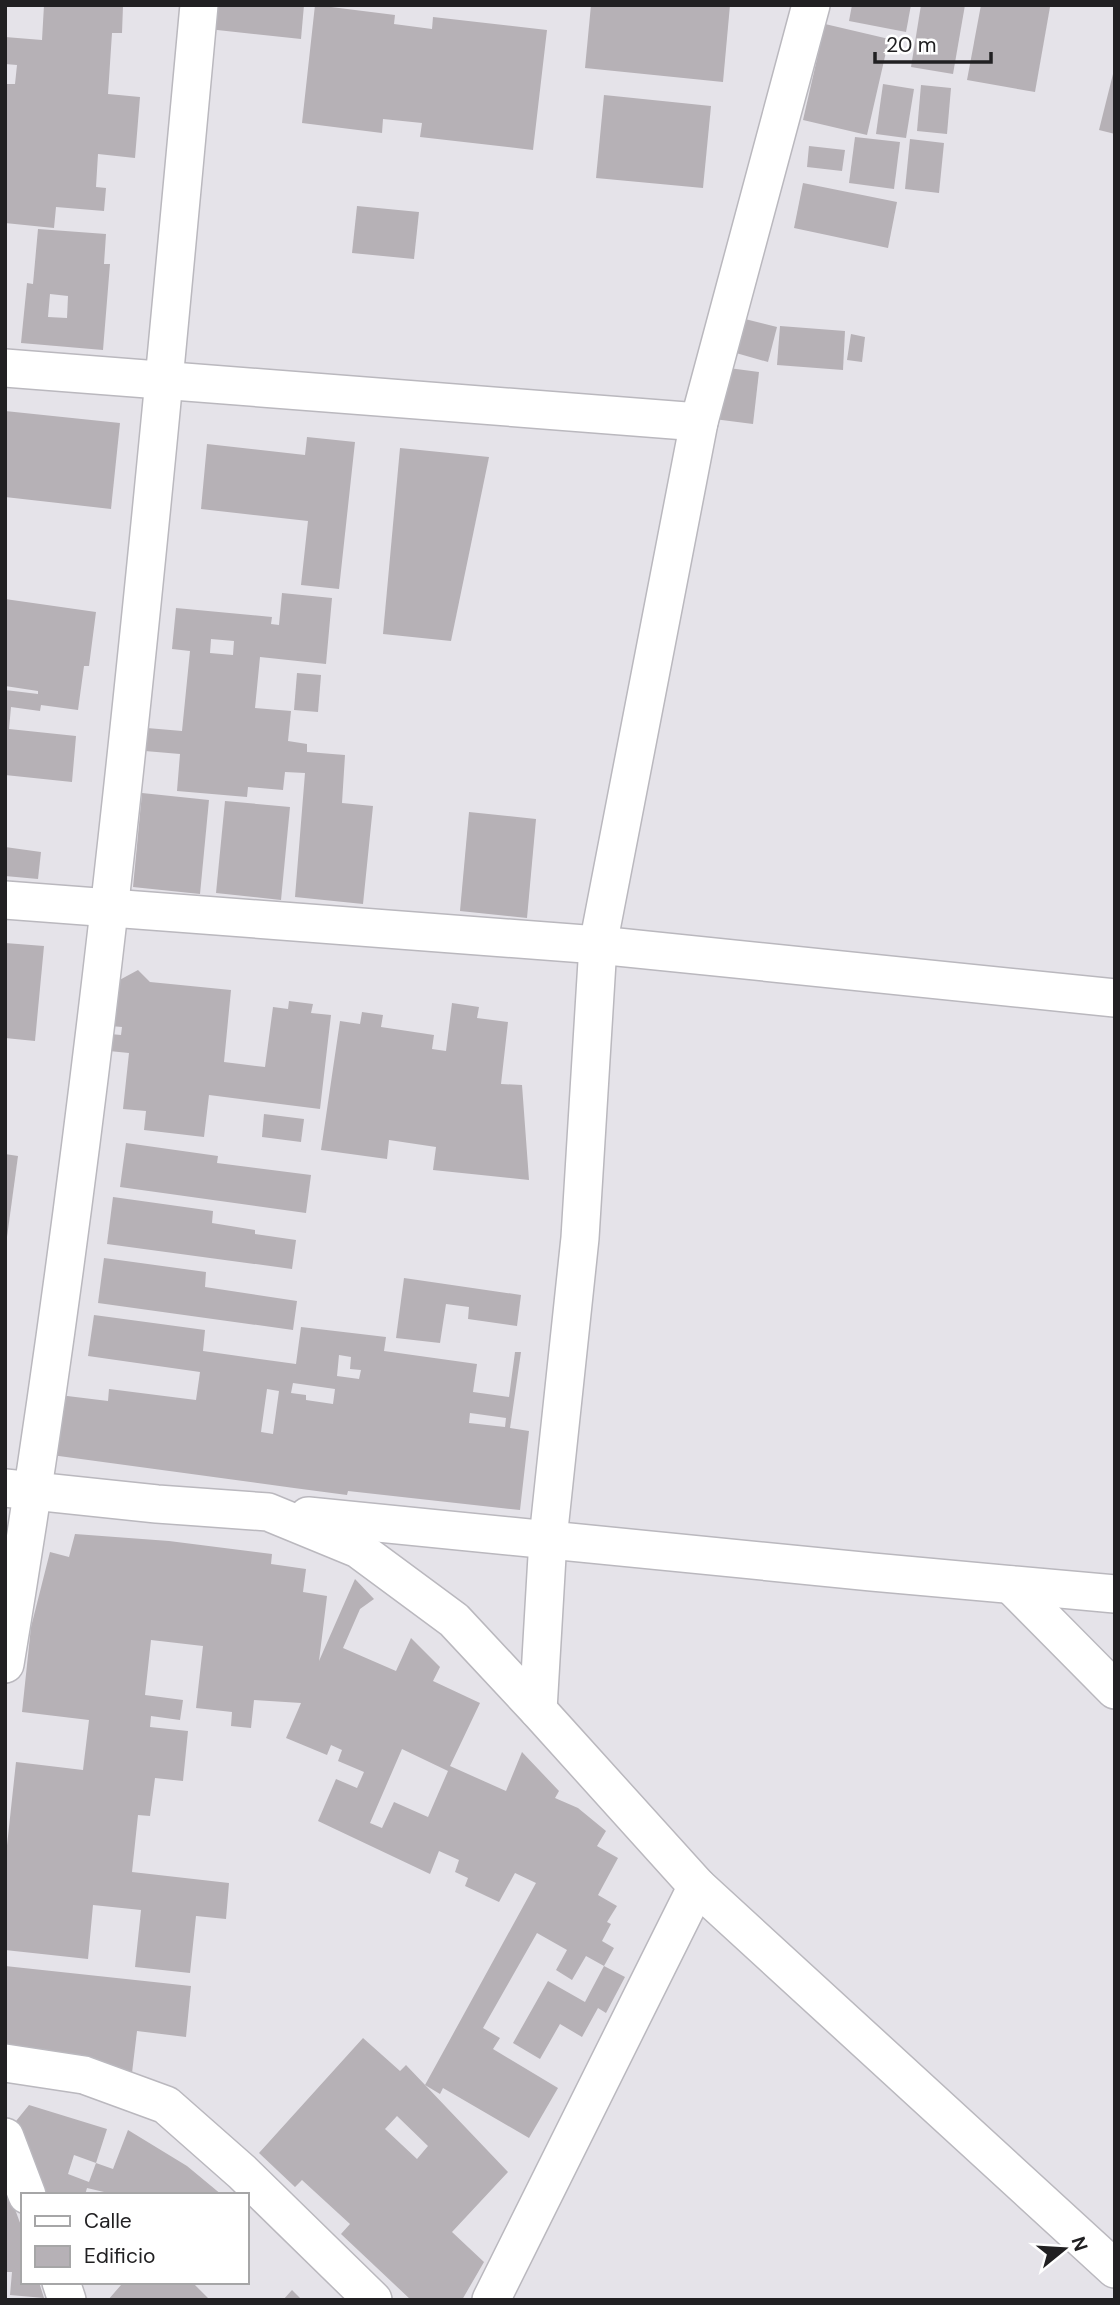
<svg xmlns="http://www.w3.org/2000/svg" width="1120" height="2305" font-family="'DM Sans',sans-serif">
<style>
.building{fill:#b6b1b6;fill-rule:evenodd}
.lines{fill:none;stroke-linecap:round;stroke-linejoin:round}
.minor-casing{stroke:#bab8be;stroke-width:40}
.minor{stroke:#fff;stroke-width:37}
</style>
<rect width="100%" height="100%" fill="#e5e3e9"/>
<!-- building -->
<g class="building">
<polygon points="44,5 123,6 122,33 112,33 108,94 140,97 135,158 98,154 96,187 106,188 104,211 56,207 54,228 5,223 5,84 15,84 17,65 5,64 5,37 42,40"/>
<polygon points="210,5 304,5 301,39 208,29"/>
<polygon points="315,5 395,15 394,24 432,29 433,17 547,30 533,150 420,137 422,123 383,119 382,133 302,123"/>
<polygon points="591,5 730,5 723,82 585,68"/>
<polygon points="852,5 911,5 906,32 849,21"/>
<polygon points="921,5 965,5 953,74 911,67"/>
<polygon points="981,5 1050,7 1035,92 967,80"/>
<polygon points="825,24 889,39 867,135 803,120"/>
<polygon points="1114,70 1115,70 1115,134 1099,130"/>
<polygon points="883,84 914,89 906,138 876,134"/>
<polygon points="921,85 951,88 947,134 917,131"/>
<polygon points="604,95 711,106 703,188 596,178"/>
<polygon points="855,137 900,142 894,189 849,183"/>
<polygon points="910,139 944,143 939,193 905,189"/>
<polygon points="809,146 845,150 842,171 807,167"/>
<polygon points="803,183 897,202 888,248 794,228"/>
<polygon points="357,206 419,212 414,259 352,253"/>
<path d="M 38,229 L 106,234 L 104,264 L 110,264 L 103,350 L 21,343 L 27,283 L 33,284 ZM 50,294 L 68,296 L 67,318 L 48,317 Z"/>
<polygon points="745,319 777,327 768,362 736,353"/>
<polygon points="780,326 845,331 843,370 777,365"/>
<polygon points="851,334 865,337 862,362 847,360"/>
<polygon points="721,367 759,372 753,424 714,419"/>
<polygon points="5,411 120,423 111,509 5,497"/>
<polygon points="307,437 355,442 339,589 301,585 308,521 201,509 207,444 305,455"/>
<polygon points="400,448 489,457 451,641 383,634"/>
<path d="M 282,593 L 332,598 L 326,664 L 260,657 L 255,708 L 291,711 L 288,741 L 307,744 L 307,752 L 345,755 L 342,803 L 373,806 L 363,904 L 295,897 L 305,773 L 285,772 L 283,790 L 248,787 L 247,797 L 177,791 L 180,754 L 145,751 L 147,728 L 182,731 L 190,651 L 172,649 L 176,608 L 272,617 L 271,624 L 279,625 ZM 211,639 L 234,641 L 233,655 L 210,653 Z"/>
<polygon points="5,599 96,612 89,666 84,666 78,710 41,705 40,711 11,707 9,729 76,736 72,782 5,775 5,690 38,694 38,691 5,686"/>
<polygon points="297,673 321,675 318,712 294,710"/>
<polygon points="142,793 209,800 200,894 133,887"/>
<polygon points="225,801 290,807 281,900 216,893"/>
<polygon points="469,812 536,819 527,918 460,911"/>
<polygon points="5,847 41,852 38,879 5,876"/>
<polygon points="5,943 44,946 35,1041 5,1038"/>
<polygon points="138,970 150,982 231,990 224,1062 265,1067 273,1007 288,1009 289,1001 313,1004 311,1013 331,1015 320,1109 209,1095 204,1137 144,1130 146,1111 123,1109 129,1053 99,1050 100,1033 121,1035 122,1027 110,1026 114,983"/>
<polygon points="452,1003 479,1007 477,1018 508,1022 501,1084 522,1085 529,1180 433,1170 436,1147 389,1140 387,1159 321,1150 340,1021 360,1024 362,1012 383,1015 381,1027 434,1035 432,1049 446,1051"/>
<polygon points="264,1114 304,1119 301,1142 262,1137"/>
<polygon points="126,1143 218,1156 217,1163 311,1175 306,1213 120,1187"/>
<polygon points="5,1154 18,1156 7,1237 5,1237"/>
<polygon points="113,1197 213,1211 212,1223 255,1230 255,1234 296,1240 292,1269 107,1244"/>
<polygon points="104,1258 206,1272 205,1287 297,1301 293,1330 98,1303"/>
<polygon points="404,1278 521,1295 517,1326 468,1319 469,1307 446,1304 440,1343 396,1338"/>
<path d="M 94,1315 L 205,1330 L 203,1351 L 296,1364 L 301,1327 L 386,1337 L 384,1351 L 477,1364 L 473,1392 L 509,1397 L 515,1352 L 521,1352 L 510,1428 L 529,1431 L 520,1510 L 348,1491 L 347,1495 L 294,1488 L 44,1454 L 51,1394 L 108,1401 L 109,1389 L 196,1400 L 200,1372 L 88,1356 ZM 339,1355 L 351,1357 L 350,1369 L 361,1370 L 359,1379 L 337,1376 ZM 293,1383 L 335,1389 L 333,1404 L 306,1400 L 306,1395 L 291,1393 ZM 267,1389 L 279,1391 L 273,1434 L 261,1432 ZM 470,1413 L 506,1418 L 505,1427 L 469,1423 Z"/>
<path d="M 75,1534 L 169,1541 L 272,1554 L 271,1564 L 306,1569 L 303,1592 L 327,1596 L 319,1661 L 355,1579 L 374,1599 L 360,1609 L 343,1648 L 396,1671 L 411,1638 L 440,1667 L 433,1681 L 480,1703 L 450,1766 L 506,1791 L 522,1752 L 559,1791 L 555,1798 L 578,1808 L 606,1831 L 597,1846 L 618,1858 L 598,1895 L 617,1906 L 607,1922 L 611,1924 L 602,1941 L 614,1948 L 604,1966 L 586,1956 L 572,1980 L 556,1970 L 567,1950 L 537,1933 L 483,2028 L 500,2038 L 493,2049 L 558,2088 L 529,2138 L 443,2088 L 440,2094 L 425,2085 L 536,1883 L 515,1873 L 499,1902 L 465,1886 L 468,1878 L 455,1872 L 459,1860 L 439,1851 L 430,1874 L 318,1821 L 336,1779 L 357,1788 L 364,1772 L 338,1761 L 342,1750 L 331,1745 L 327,1755 L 286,1738 L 301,1703 L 254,1700 L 251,1728 L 231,1726 L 232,1712 L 196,1708 L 203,1646 L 151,1640 L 145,1695 L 183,1700 L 180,1720 L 151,1716 L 150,1727 L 188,1731 L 183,1781 L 155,1778 L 150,1816 L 138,1815 L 132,1872 L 229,1883 L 226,1919 L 196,1916 L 190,1973 L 135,1967 L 141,1910 L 93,1905 L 88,1959 L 5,1950 L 5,1864 L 16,1762 L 83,1770 L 89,1720 L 22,1712 L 31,1627 L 50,1552 L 69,1557 ZM 402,1749 L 448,1771 L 428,1817 L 394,1802 L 382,1828 L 370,1823 Z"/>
<polygon points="5,1966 191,1986 186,2037 137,2031 132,2073 5,2047"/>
<polygon points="604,1966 625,1977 606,2013 598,2008 582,2037 560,2024 540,2059 513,2043 548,1981 585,2002"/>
<path d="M 363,2038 L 400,2071 L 406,2065 L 508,2172 L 452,2232 L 484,2262 L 462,2300 L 411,2300 L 341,2234 L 350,2224 L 302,2180 L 295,2187 L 259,2153 ZM 397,2116 L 428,2146 L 417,2159 L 385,2129 Z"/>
<polygon points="29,2105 107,2129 96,2163 74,2155 68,2174 89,2182 96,2163 113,2169 128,2130 187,2166 222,2195 103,2195 104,2192 87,2188 85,2195 37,2195 12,2126"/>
<polygon points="5,2182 23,2231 23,2282 39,2282 44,2298 10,2295 12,2272 5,2272"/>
<polygon points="114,2282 192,2282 210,2300 108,2300 121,2285"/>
<polygon points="292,2290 302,2300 283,2300"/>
</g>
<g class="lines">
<!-- minor casing -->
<g class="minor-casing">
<g id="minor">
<polyline points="5,368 699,422"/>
<polyline points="5,900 598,945 1115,998"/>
<polyline points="5,1488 157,1504 268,1512 358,1549 454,1620 538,1710 697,1886 1115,2269"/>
<polyline points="308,1516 872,1572 1115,1594"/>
<polyline points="1011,1585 1115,1690"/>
<path d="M 5,1664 C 97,1114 148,559 199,5"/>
<polyline points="538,1710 548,1539 580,1238 598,945 699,422 811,5"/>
<polyline points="5,2063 84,2075 166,2105 242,2172 373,2300"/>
<polyline points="5,2137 27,2195"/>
<polyline points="61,2282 67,2300"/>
<polyline points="491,2300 697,1886"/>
</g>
</g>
<!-- minor -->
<use href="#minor" class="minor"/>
</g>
<!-- border -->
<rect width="1120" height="2305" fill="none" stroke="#212022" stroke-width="14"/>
<!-- legend -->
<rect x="21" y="2193" width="228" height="91" fill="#ffffff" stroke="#a6a6a7" stroke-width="2"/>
<rect x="35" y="2216" width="35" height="10" fill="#ffffff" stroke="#a6a6a7" stroke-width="2"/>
<text x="84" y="2228" font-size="21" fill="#212022">Calle</text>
<rect x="35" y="2246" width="35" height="21" fill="#b6b1b6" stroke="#a6a6a7" stroke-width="2"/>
<text x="84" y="2263" font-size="21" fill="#212022">Edificio</text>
<!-- north arrow -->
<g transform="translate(1064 2249) rotate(72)" stroke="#ffffff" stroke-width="5" paint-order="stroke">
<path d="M0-5L12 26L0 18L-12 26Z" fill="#212022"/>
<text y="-10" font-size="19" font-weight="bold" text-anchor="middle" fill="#212022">N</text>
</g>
<!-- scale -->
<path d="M875 52v10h116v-10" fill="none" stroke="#212022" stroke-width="3.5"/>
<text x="886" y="52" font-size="21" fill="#212022" stroke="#ffffff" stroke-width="5" paint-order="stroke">20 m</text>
</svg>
